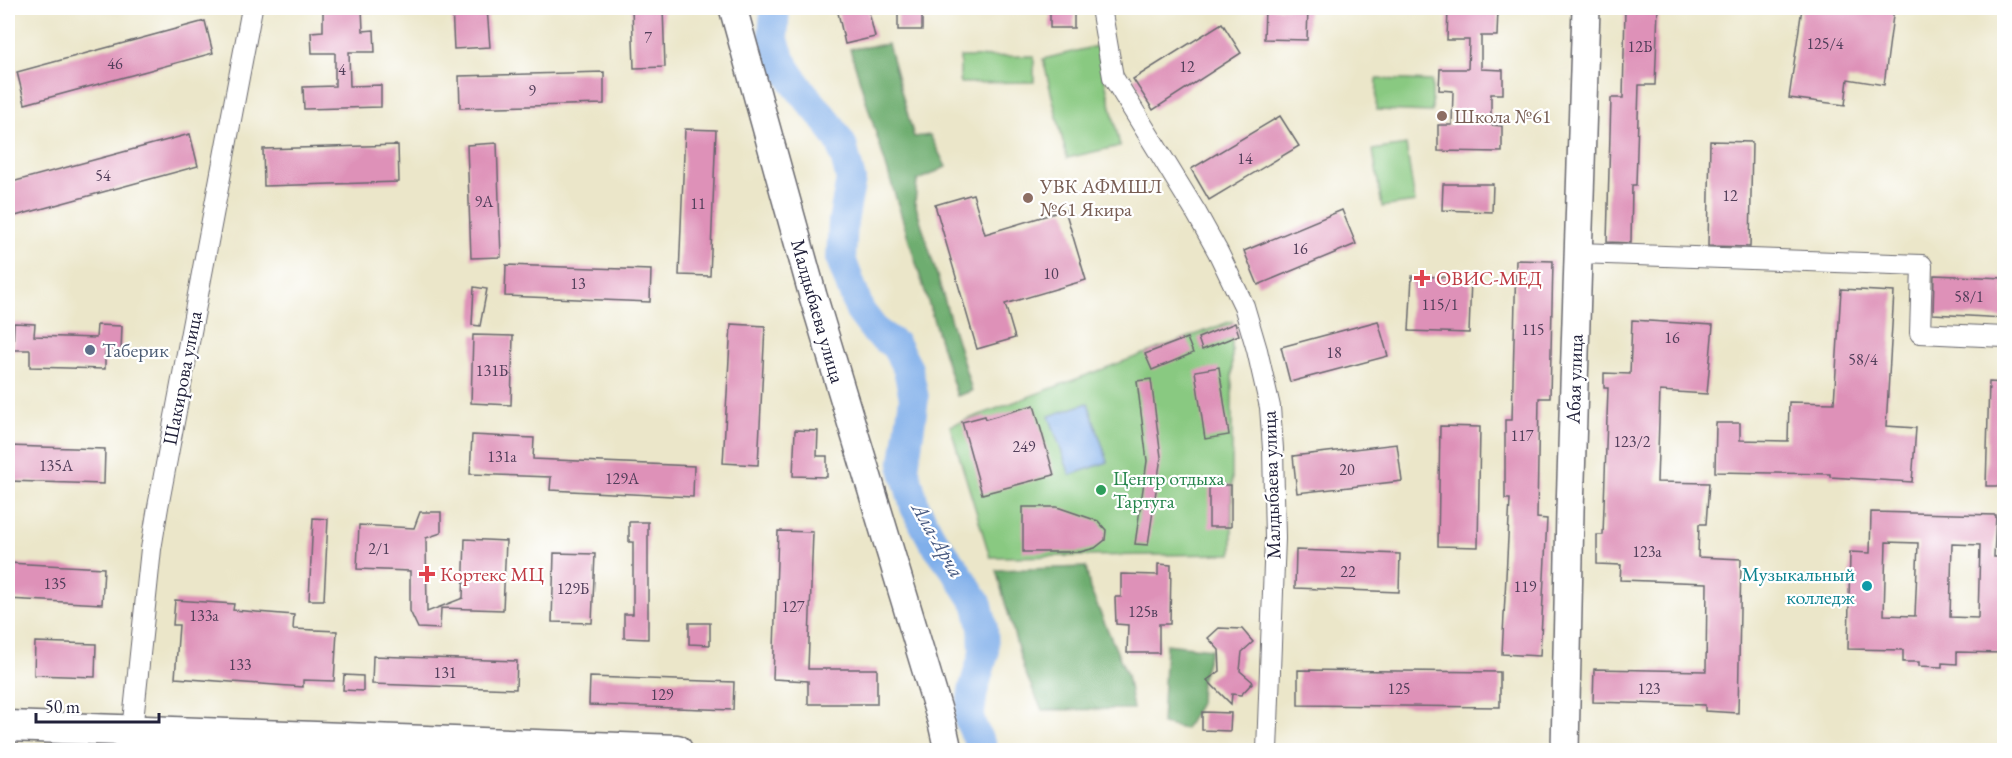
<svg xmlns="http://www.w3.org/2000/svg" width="2012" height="758" font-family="'EB Garamond',serif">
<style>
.green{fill:#89c981;stroke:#56765e;stroke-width:1.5}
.forest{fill:#6ead6f;stroke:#486855;stroke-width:1.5}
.water{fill:#80afea;stroke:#516892;stroke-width:1.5}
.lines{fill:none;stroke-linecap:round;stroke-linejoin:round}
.river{stroke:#80afea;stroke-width:30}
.building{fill:#de91b8;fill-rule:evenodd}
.street-casing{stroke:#68676d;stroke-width:22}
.secondary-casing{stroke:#68676d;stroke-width:30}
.primary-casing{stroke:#68676d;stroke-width:33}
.street{stroke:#fff;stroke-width:20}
.secondary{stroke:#fff;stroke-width:27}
.primary{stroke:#fff;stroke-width:30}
.education-dot{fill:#8d6e63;stroke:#fff;stroke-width:2}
.health-dot{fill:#e0444e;stroke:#fff;stroke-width:2}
.service-dot{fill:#5c6f8a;stroke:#fff;stroke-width:2}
.leisure-dot{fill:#2e9e5b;stroke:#fff;stroke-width:2}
.culture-dot{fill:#0f9aa8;stroke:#fff;stroke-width:2}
.labels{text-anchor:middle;stroke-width:4.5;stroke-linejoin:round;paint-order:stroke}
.number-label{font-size:16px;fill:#513e5a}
.education-label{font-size:20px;fill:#785e54;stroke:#fff;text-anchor:start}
.health-label{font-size:20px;fill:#be3a42;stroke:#fff;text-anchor:start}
.street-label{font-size:20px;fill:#22223b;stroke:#fff}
.service-label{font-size:20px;fill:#4e5e75;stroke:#fff;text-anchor:start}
.leisure-label{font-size:20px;fill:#27864d;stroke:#fff;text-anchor:start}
.culture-label{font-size:20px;fill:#0d838f;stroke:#fff;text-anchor:end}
.water-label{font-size:21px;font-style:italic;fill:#485a81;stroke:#fff}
</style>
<rect width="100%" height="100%" fill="#fff"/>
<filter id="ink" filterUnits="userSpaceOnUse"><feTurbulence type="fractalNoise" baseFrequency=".0167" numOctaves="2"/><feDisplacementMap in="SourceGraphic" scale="12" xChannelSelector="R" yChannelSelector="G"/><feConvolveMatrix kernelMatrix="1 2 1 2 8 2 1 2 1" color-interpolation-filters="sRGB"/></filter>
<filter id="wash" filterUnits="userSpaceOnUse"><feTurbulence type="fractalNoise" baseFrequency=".008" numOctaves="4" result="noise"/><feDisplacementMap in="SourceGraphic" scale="24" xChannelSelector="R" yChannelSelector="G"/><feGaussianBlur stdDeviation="1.35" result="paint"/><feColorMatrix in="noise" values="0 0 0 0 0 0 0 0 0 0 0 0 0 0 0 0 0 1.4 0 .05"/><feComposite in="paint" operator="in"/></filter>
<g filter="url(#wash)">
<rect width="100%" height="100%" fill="#ebe6c9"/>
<!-- green -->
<g class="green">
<polygon points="1097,46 1120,146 1067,158 1043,59"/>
<polygon points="1034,56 1034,82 960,83 960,57"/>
<polygon points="1377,79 1432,81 1432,112 1376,110"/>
<polygon points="1406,145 1415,202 1382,207 1373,150"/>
<polygon points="1232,321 1232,554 990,557 950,426"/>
</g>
<!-- forest -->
<g class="forest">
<polygon points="888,44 914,137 930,135 946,167 917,181 915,203 972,391 957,396 850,49"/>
<polygon points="1086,567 1090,589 1127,675 1133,709 1042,710 1024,670 996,570"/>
<polygon points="1166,644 1211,649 1201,680 1200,703 1185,729 1162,724"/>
</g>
<!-- water -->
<polygon class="water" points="1088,403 1108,462 1070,475 1049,416"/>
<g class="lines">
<!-- river -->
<polyline class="river" points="775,8 773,37 781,61 798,87 828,123 842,145 851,180 843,221 841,259 860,311 876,332 895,345 908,369 914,398 904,468 915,507 932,539 954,568 978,605 983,628 984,653 973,691 969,720 983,750"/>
</g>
<g id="blocks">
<!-- building -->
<g class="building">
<polygon points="323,8 362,8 363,31 374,30 375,52 349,52 350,86 381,85 381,107 304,109 303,87 335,86 335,53 312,53 311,32 323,31"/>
<polygon points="452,8 487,8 490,47 454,49"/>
<polygon points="632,8 663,8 665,67 634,68"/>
<polygon points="837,8 868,8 875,37 845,44"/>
<rect x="898" y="8" width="24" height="22"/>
<rect x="1050" y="8" width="24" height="20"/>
<polygon points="1265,8 1308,8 1307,40 1264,39"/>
<polygon points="1448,8 1498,9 1497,36 1481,36 1481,69 1503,70 1503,94 1491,94 1491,125 1502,126 1502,152 1438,151 1438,125 1452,125 1453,91 1439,90 1440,69 1468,69 1469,40 1447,40"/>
<polygon points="1625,8 1658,8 1655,85 1639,85 1636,185 1632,185 1631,243 1607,242 1611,98 1623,98"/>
<polygon points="1802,8 1894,8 1884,85 1848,79 1845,105 1789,98"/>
<polygon points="205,21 213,53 25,104 17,72"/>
<polygon points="1222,23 1241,53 1153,110 1133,79"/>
<polygon points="604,72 604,104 460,108 459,76"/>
<polygon points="1280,116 1299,146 1209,200 1191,169"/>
<polygon points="685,129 716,130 710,276 679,275"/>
<polygon points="190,134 198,166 8,218 8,183"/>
<polygon points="1710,141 1752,142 1750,247 1708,246"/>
<polygon points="497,143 501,257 471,258 467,145"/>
<polygon points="398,145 399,182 264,186 263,149"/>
<polygon points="1443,184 1493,184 1492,212 1442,210"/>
<polygon points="973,194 985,234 1065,210 1086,280 1005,304 1015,338 977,349 935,205"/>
<polygon points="1342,210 1356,244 1258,285 1244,251"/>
<polygon points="1516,260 1553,261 1550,398 1539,398 1537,518 1547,519 1540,656 1502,654 1510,499 1505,499 1505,420 1512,420"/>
<polygon points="506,265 651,270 650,302 505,296"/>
<polygon points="1934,275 2004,278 2004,318 1933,314"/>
<polygon points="1412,276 1471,278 1469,333 1409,331"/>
<polygon points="474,287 487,289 480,326 472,325"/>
<polygon points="1841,289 1894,292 1886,426 1916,428 1912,482 1830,477 1830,474 1715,472 1716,423 1740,423 1740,440 1788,441 1789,402 1834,403"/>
<polygon points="1632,320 1713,325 1707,394 1660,391 1657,482 1709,483 1706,524 1699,524 1698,557 1741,559 1738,713 1705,711 1705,705 1593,702 1594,669 1706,671 1707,583 1620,580 1621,565 1597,564 1597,535 1603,535 1608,388 1604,388 1604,373 1630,374"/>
<polygon points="1378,321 1388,356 1290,382 1281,347"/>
<polygon points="14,323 35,324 34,336 96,338 97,325 122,326 121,353 105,353 105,369 30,367 30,350 13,350"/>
<polygon points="1235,323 1239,335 1202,350 1198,338"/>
<polygon points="731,324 765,326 758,465 723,463"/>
<polygon points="473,335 513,336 511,405 471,403"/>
<polygon points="1187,338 1193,353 1152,370 1145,354"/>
<polygon points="1219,367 1229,435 1205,439 1195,371"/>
<polygon points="1151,379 1161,457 1148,545 1135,544 1147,461 1137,381"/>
<polygon points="1989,382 2004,383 2004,486 1986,486"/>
<polygon points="1034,405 1054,475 982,494 962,422 985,416 986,419"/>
<polygon points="1440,426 1480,427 1478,547 1438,546"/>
<polygon points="795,430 818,431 817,456 827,456 827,477 793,476"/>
<polygon points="472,435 534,438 533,459 694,466 693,497 550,490 551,477 470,474"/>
<polygon points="1397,444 1402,481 1297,493 1293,456"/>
<polygon points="8,446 105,449 104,484 8,481"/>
<rect x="1209" y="485" width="22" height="42"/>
<polygon points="1023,507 1057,507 1098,521 1106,530 1105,540 1095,548 1080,552 1023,552"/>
<polygon points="420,512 441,512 441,533 426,538 427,612 463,598 465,539 506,541 503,610 441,608 440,629 418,628 410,611 410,571 357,569 359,525 414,528"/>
<path d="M 1871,512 L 1996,515 L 1994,557 L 2004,557 L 2004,653 L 1957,652 L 1957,664 L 1942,663 L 1942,667 L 1919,666 L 1919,662 L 1903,662 L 1903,650 L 1848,649 L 1850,552 L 1870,553 ZM 1886,542 L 1918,543 L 1915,616 L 1884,615 ZM 1952,544 L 1980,545 L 1978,618 L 1950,617 Z"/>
<polygon points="313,518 328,519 324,600 309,600"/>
<polygon points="629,522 648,522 648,639 624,638 624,614 633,614 633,542 629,542"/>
<polygon points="778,531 813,532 808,669 877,669 877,704 808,704 808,681 773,679"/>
<polygon points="1296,550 1400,554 1399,592 1295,588"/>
<polygon points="554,553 595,554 592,623 552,622"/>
<polygon points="8,563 104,568 102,604 8,599"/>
<polygon points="1158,564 1171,565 1170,624 1159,624 1159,653 1127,653 1128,625 1116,624 1115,597 1121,597 1121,574 1158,575"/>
<polygon points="175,600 234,604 233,610 294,615 293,629 337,631 334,681 303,680 303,687 175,678 179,625 173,625"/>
<polygon points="689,623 710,623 710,645 689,644"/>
<polygon points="1219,628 1242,629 1253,642 1242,652 1240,671 1253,682 1241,695 1232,694 1231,704 1207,680 1220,671 1219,650 1208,638"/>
<polygon points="35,642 96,644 95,677 34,675"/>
<polygon points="373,656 517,661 516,689 372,684"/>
<polygon points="1298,670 1500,672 1500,707 1298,705"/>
<polygon points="344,675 363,676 363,691 343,690"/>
<polygon points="590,677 734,682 733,710 589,705"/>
<polygon points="1202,712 1231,713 1230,731 1202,730"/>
</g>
</g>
</g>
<g filter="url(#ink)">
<use href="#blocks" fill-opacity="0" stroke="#68676d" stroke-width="1.5"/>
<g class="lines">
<!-- street casing -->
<g class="street-casing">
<g id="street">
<polyline points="1101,8 1113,77 1197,214 1218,252 1244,306 1257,350 1270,407 1273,449 1275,538 1267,750"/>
<polyline points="1578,253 1922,265 1920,333 2004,337"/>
<polyline points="130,750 151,549 158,507 252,8"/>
</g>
</g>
<!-- secondary casing -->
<g class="secondary-casing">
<g id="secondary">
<polyline points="733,8 813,296 942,723 948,750"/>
<polyline points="1565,750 1570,510 1586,8"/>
</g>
</g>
<!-- primary casing -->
<g class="primary-casing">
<polyline id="primary" points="8,726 677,750"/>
</g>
<!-- street -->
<use href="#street" class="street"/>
<!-- secondary -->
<use href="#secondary" class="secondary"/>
<!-- primary -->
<use href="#primary" class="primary"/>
</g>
</g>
<!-- markers -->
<g class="education-dot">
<circle cx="1442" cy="116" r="6"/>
<circle cx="1028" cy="198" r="6"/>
</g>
<g class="health-dot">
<path d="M1419 269h6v6h6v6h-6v6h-6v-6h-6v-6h6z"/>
<path d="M424 565h6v6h6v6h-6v6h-6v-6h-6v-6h6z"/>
</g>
<circle class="service-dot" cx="90" cy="350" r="6"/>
<circle class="leisure-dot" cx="1101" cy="490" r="6"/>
<circle class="culture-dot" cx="1867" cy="586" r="6"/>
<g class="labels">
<!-- number labels -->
<g class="number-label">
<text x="648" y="43">7</text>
<text x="1825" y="49">125/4</text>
<text x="1640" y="52">12Б</text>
<text x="115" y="69">46</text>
<text x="1187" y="72">12</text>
<text x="342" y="75">4</text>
<text x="532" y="96">9</text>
<text x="1245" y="164">14</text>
<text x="103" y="181">54</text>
<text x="1730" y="201">12</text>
<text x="484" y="207">9А</text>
<text x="698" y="209">11</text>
<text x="1300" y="254">16</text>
<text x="1051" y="279">10</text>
<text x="578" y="289">13</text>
<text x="1969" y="302">58/1</text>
<text x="1440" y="310">115/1</text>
<text x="1533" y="335">115</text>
<text x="1672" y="343">16</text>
<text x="1334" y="358">18</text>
<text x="1863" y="365">58/4</text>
<text x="492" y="376">131Б</text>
<text x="1522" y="441">117</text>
<text x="1632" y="447">123/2</text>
<text x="1024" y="452">249</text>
<text x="502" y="462">131а</text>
<text x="56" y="471">135А</text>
<text x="1347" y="475">20</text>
<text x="622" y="484">129А</text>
<text x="379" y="554">2/1</text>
<text x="1647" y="557">123а</text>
<text x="1348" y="577">22</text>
<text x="55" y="589">135</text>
<text x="1525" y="592">119</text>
<text x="573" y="594">129Б</text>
<text x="793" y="612">127</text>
<text x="1143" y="617">125в</text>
<text x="204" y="621">133а</text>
<text x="240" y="670">133</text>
<text x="445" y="678">131</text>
<text x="1399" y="694">125</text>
<text x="1649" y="694">123</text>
<text x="662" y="700">129</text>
</g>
<!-- education labels -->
<g class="education-label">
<text x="1454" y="123">Школа №61</text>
<text x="1040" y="193">УВК АФМШЛ<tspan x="1040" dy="23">№61 Якира</tspan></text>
</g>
<!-- health labels -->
<g class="health-label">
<text x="1436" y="285">ОВИС-МЕД</text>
<text x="440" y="581">Кортекс МЦ</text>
</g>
<!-- street labels -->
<g class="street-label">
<text transform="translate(818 311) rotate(74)" y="7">Малдыбаева улица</text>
<text transform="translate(182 378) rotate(-79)" y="7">Шакирова улица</text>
<text transform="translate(1574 379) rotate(-88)" y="7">Абая улица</text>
<text transform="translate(1271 485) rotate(-92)" y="7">Малдыбаева улица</text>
</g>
<!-- service labels -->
<g class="service-label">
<text x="102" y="357">Таберик</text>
</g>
<!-- leisure labels -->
<g class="leisure-label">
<text x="1113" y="485">Центр отдыха<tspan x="1113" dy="23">Тартуга</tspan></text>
</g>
<!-- culture labels -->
<g class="culture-label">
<text x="1855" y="581">Музыкальный<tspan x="1855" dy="23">колледж</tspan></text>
</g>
<!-- water labels -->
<g class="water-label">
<text transform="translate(938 540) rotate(60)" y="7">Ала-Арча</text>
</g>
</g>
<!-- margin -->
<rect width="2012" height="758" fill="none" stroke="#fff" stroke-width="30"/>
<!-- scale -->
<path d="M36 713v9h123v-9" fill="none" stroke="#22223b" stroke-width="3"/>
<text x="45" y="713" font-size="18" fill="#22223b" stroke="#ffffff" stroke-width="4.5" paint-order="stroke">50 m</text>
</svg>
